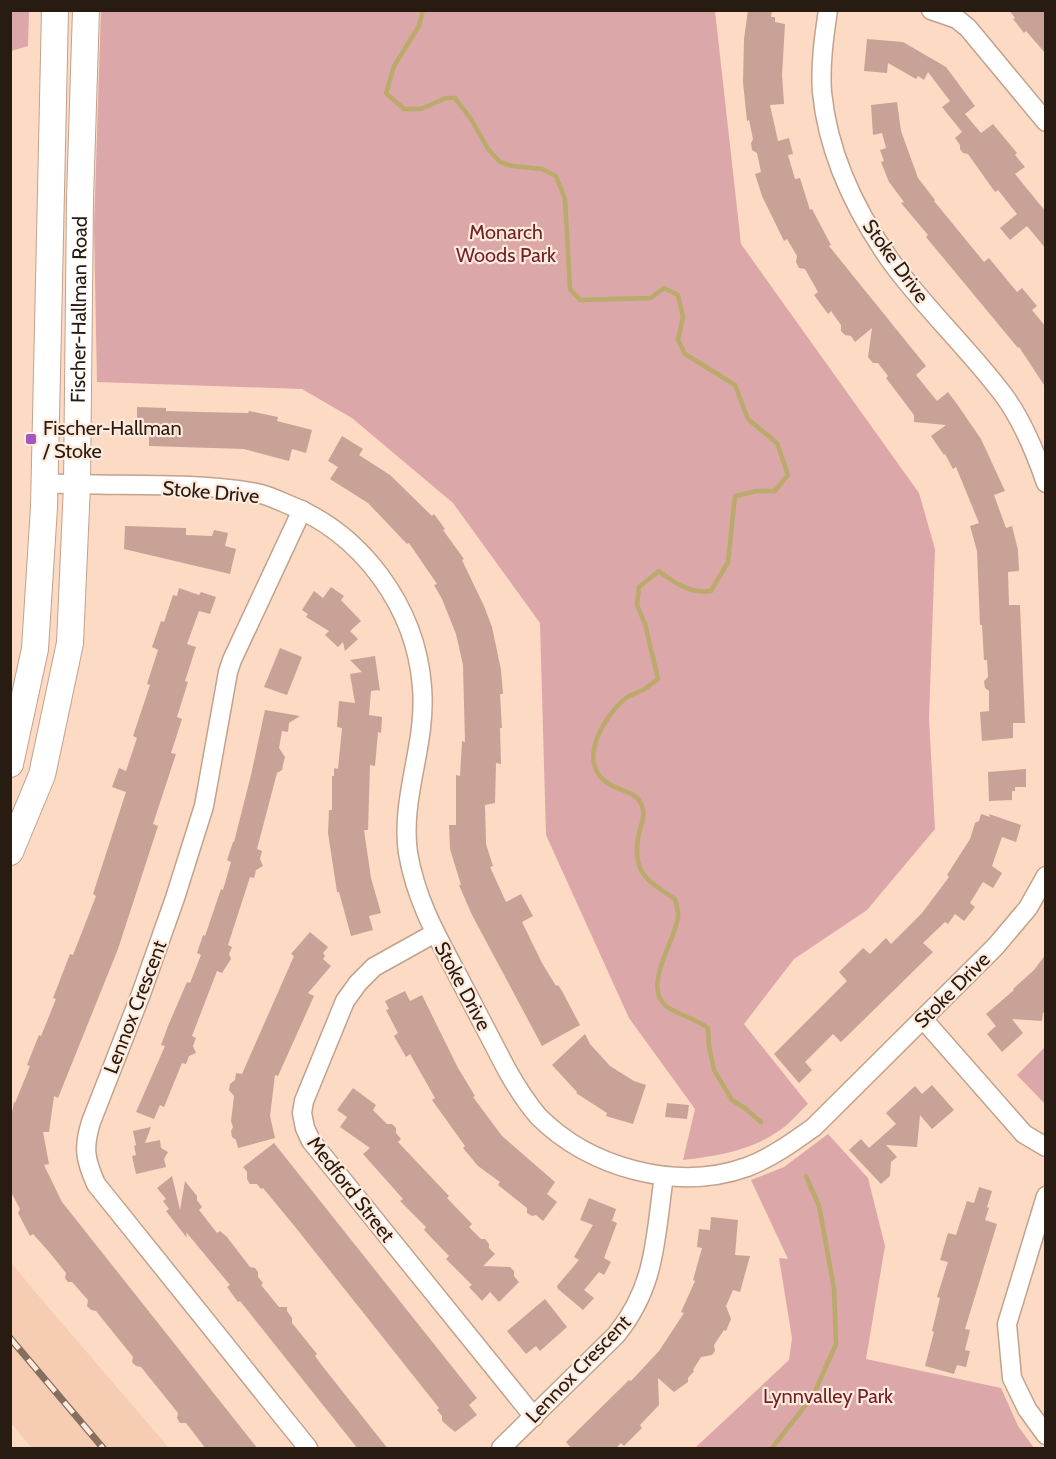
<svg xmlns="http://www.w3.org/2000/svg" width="1056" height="1459" font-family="Cabin,sans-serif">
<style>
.built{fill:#f6cdb2}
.green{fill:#dca7a9}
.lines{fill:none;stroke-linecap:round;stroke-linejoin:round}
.stream{stroke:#baaa6b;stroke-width:4.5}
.building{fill:#c9a297}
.minor-casing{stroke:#c2a28c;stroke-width:21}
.secondary-casing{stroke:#c2a28c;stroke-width:28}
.minor{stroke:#fff;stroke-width:18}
.secondary{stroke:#fff;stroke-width:26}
.rail-casing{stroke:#857060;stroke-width:7}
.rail{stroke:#ffeadc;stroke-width:4.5;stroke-dasharray:14;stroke-linecap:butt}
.poi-dot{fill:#a853c2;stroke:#ffeadc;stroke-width:2}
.labels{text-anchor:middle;stroke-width:4.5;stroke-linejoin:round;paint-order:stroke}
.park-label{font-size:20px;fill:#72202b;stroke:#ffeadc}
.street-label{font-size:20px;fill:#271b12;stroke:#ffeadc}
.poi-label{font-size:20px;fill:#271b12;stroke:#ffeadc;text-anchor:start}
</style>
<rect width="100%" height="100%" fill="#fcdac3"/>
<!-- built -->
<polygon class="built" points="10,1261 30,1286 169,1448 32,1448 11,1423"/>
<!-- green -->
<g class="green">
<polygon points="10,11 29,11 28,46 11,51"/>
<path d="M 101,11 L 715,11 L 741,244 L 919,493 L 935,549 L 929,718 L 935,829 L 867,910 L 794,959 L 744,1024 L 808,1104 C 798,1113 789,1125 777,1132 C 749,1151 716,1156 683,1160 L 695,1109 L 629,1018 L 546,835 L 540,623 L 453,503 L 352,418 L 302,389 L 97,382 L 94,227 Z"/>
<polygon points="1045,1047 1045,1104 1017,1075"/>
<polygon points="828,1134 868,1178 885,1246 866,1359 1001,1388 1018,1426 1034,1448 695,1448 789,1360 792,1338 779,1258 788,1259 751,1180 784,1167"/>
</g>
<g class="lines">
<!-- stream -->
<g class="stream">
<path d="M 423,10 L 419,26 L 394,66 L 386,93 L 404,109 L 421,109 L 446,98 L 455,98 L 471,119 L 488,149 L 500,162 L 512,166 L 542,169 L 556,176 L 565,199 L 570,289 L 580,300 L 651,298 L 664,288 L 678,295 L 683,317 L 678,340 L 685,354 L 735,385 L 748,419 L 777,443 L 788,475 L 775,491 L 757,491 L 735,496 L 728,562 L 711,591 C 691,594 674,583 659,571 L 639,587 L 637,605 L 645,624 L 658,679 C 653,683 648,687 643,690 C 637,693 631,694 626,698 C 604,716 575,763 609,784 C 620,791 637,791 642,806 C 646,816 641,824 639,833 C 631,872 646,880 675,899 C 676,904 679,912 678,917 C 675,941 642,987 666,1006 C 678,1015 696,1019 708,1028 L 709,1046 L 714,1070 L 732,1100 L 746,1109 L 761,1122"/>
<polyline points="772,1448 813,1396 836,1344 834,1289 825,1238 819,1206 806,1176"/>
</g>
</g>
<!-- building -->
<g class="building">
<polygon points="748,10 772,10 771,17 775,17 775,22 785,24 782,75 784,104 770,105 778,141 789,138 793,154 788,155 795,179 800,178 810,210 812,209 831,245 829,246 926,366 916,375 937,401 948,392 957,404 981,439 1005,491 994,495 1006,528 1012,526 1018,550 1019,571 1008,572 1009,605 1020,605 1025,723 1013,723 1013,738 982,741 980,712 989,711 989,691 985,688 984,681 988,677 987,660 984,660 982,625 980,625 977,551 970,526 979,523 956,467 953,469 945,454 944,455 931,436 946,425 914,422 914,415 886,378 888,376 878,363 873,363 868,357 872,328 855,342 851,336 845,335 841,331 841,325 831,311 828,314 814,295 818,292 805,269 799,268 796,262 797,256 787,239 784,241 762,196 755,174 761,172 757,153 752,150 751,143 753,139 749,120 747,121 743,82 744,39"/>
<polygon points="1009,10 1046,10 1046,54 1026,31 1024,33 1013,19 1015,18"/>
<polygon points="867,39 903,42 946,67 975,106 965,114 981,133 993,124 1017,153 1015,155 1025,167 1015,174 1046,212 1046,249 1027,226 1010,240 1000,228 1017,214 998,190 995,192 968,154 963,153 960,149 960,145 955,138 962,132 942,107 950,101 928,72 924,80 918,76 916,79 888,63 887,73 864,71"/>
<polygon points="897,102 901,131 918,178 935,200 934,201 984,262 989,258 1017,292 1022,288 1037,306 1032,310 1046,327 1046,388 1019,347 1018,348 926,237 928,235 901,203 904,202 889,182 881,162 884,161 880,150 886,148 882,133 873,135 871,105"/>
<polygon points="137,407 166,408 166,411 200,412 248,413 249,411 278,417 277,421 312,430 306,453 292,449 289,461 244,449 149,446 149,434 145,434 145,431 137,431"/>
<polygon points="342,436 363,449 359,455 390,475 432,516 434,514 445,529 443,530 464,559 462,560 484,606 492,627 501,670 503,694 500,694 502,728 500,728 501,764 496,763 495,803 485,805 486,844 493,866 490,867 506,902 521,894 533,916 522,922 542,963 556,986 558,985 562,991 580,1025 542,1046 472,915 459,885 461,885 450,849 449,825 456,825 456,775 460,776 462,741 465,742 463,665 456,634 442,599 434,585 437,584 409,543 407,544 368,503 330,479 338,467 328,461"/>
<polygon points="125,526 186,528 186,535 212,536 214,530 228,533 225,546 236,549 230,574 124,549"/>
<polygon points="331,587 344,596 341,600 361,621 350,631 358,639 345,651 343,642 338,647 325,635 329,631 306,617 308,614 302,610 314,591 323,598"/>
<polygon points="179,588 199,595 201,592 216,597 210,614 199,611 187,644 196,647 185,681 188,682 177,717 182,719 171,753 176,754 153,824 158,826 118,949 58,1098 54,1096 49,1132 43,1132 49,1164 44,1165 62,1202 258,1449 206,1449 186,1423 180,1423 177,1418 178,1413 141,1367 136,1366 132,1362 133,1357 96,1311 91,1310 87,1306 88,1300 72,1282 68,1282 65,1278 66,1273 50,1253 33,1234 30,1236 18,1213 20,1209 12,1194 10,1184 10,1123 14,1102 15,1103 30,1066 27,1065 39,1035 41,1036 56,999 53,998 70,954 73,955 96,896 93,894 126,792 112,787 119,768 126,771 137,738 133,736 150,685 147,684 158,650 152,647 161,621 164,622 173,595 177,596"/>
<polygon points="280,648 302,657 287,695 264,687"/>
<polygon points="375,656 380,691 378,690 371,691 369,715 382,717 381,733 378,732 375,766 370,765 368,830 364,830 371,878 381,913 369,916 373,930 351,936 339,892 337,892 328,833 329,810 332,810 332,776 334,776 334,768 338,769 342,728 337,727 339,701 355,703 350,674 362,672 350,660"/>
<polygon points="265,710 300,716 289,723 288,732 282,731 279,748 285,757 283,765 282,770 277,773 257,849 262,851 260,859 263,866 256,870 254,878 250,877 228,945 232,947 229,954 231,959 222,973 217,971 192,1036 196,1038 193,1046 196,1053 189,1056 186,1064 182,1063 164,1107 160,1105 154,1119 136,1112 165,1046 161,1045 168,1026 187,982 190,983 201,955 197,953 203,935 205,936 221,889 223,890 231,862 227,860 233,842 234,842 251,775"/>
<polygon points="1026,769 1026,787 1015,787 1015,791 1012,791 1012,800 989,801 988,772"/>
<polygon points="981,814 990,817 989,814 1021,825 1016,842 1002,837 992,866 1002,873 993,888 983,882 970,903 975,907 964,921 955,914 948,924 945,922 923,943 933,952 841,1042 833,1034 805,1062 812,1070 799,1083 774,1054 847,981 839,972 863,948 870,954 886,938 891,944 922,913 949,877 947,875 970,839 975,823 979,821"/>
<polygon points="310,932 328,947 323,953 325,956 323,959 331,966 308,993 314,996 278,1076 275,1075 270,1116 275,1138 238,1148 236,1140 232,1137 231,1131 233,1127 231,1121 234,1096 229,1090 230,1084 235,1080 236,1073 242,1074 294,956 291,954"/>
<polygon points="1046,954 1046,1011 1043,1013 1042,1021 1012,1019 1023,1033 1002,1052 987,1034 996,1026 986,1014 1014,990 1013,989 1034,970"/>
<polygon points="405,991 410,1001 422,995 458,1068 475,1096 473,1097 502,1136 555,1182 547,1194 557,1202 543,1221 536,1215 532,1216 527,1213 527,1208 498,1185 500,1182 478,1166 463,1148 465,1146 432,1100 435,1098 410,1054 406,1057 394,1036 398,1033 386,1010 389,1009 385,1001"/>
<polygon points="585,1034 590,1044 610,1066 634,1081 646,1085 633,1124 606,1116 607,1113 576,1093 577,1092 552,1065"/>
<polygon points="932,1085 954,1110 932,1129 920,1115 917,1147 886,1145 897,1157 891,1162 890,1176 881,1184 849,1150 861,1139 869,1148 896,1124 886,1113 915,1086 922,1094"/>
<polygon points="353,1088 376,1105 373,1110 387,1124 392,1124 396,1128 396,1133 401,1139 398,1142 449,1196 447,1198 472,1224 469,1227 481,1239 485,1239 489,1244 489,1248 495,1254 483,1266 510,1267 514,1271 514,1276 519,1282 499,1302 490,1292 482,1301 469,1287 472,1285 446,1259 449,1256 424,1230 426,1227 400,1201 403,1199 363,1154 370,1148 340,1127 347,1117 337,1110"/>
<polygon points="667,1103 689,1105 687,1119 665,1117"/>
<polygon points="151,1127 145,1143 160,1140 161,1148 168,1152 164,1159 166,1167 136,1174 132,1156 136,1155 134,1146 136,1145 133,1131"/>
<polygon points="274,1143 477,1398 469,1405 477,1415 455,1432 442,1421 442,1416 437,1410 439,1408 296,1228 263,1188 261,1189 257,1184 250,1184 247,1179 247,1172 243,1167"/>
<polygon points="172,1176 180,1210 185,1181 197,1196 197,1200 202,1207 199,1210 217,1233 220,1231 227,1237 250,1267 255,1268 258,1272 258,1277 263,1283 261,1285 279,1307 287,1307 287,1311 292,1318 292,1323 317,1354 315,1356 320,1363 388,1449 358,1449 240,1301 238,1302 227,1287 230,1285 186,1232 187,1238 166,1211 169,1209 163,1201 166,1199 157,1188"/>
<polygon points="979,1187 992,1191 987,1207 989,1208 985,1220 997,1224 965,1329 970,1330 965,1350 970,1351 966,1367 957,1365 954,1374 925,1366 934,1332 932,1331 940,1298 937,1297 948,1262 940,1260 948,1233 956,1235 967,1201 974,1203"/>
<polygon points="589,1198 616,1209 612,1221 617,1223 604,1258 611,1262 604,1275 599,1272 584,1290 594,1298 583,1310 558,1289 557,1286 579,1260 574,1257 593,1225 580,1220"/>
<polygon points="711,1217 738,1220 735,1255 750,1256 740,1292 733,1290 726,1306 731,1319 726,1331 724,1330 714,1345 715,1351 712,1355 701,1357 693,1370 694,1371 688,1378 688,1382 674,1392 658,1378 659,1405 640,1425 642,1428 624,1446 621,1443 615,1449 572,1449 566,1442 629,1380 631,1381 659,1351 684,1313 681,1312 695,1281 693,1280 702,1248 697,1247 699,1229 710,1230"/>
<polygon points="545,1299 567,1327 540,1351 536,1346 526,1354 507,1331"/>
</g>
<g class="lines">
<!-- minor casing -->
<g class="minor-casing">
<g id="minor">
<path d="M 828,10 C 824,37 820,65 822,92 C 828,154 855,210 890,260 C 923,306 967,347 1002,393 C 1022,419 1035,451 1046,483"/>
<polyline points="931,10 957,19 968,28 1046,122"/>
<path d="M 45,483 C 115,487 188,481 257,493 C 267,495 278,500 287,504 C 362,533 416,607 422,687 C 427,745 400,797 408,853 C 416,899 435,933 457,974 C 474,1006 490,1038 507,1070 C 516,1086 526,1102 538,1116 C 589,1168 677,1192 747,1167 C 771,1158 793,1142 814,1127 L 995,947 L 1028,908 L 1046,876"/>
<path d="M 302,510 L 232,660 L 228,672 L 204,806 L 175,898 L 141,994 L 91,1122 C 83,1148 85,1159 96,1184 L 308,1448"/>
<polyline points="435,933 374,967 358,983 345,1001 304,1101 302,1113 305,1128 311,1141 534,1417"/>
<polyline points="923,1019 1024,1134 1046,1147"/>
<polyline points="1046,1196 1007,1324 1012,1378 1027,1409 1046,1435"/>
<path d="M 501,1448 L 616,1335 C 657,1285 655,1236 664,1176"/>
</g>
</g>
<!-- secondary casing -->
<g class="secondary-casing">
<g id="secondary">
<polyline points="10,764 35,649 44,507 55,10"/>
<path id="s1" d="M 10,852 L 42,775 L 70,643 L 77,485 L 80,199 L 86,10"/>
</g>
</g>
<!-- minor -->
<use href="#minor" class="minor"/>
<!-- secondary -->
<use href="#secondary" class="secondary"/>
<!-- rail casing -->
<g class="rail-casing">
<polyline id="rail" points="10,1338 103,1448"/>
</g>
<!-- rail -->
<use href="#rail" class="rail"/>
</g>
<!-- markers -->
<rect class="poi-dot" x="25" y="433" width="12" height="12" rx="3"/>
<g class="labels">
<!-- park labels -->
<g class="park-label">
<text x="506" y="239">Monarch<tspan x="506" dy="23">Woods Park</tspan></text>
<text x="828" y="1403">Lynnvalley Park</text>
</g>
<!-- street labels -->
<g class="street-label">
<text transform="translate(896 261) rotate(54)" y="7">Stoke Drive</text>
<text dy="7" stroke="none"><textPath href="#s1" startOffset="552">Fischer-Hallman Road</textPath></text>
<text transform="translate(211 492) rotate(5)" y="7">Stoke Drive</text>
<text transform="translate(463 986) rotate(62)" y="7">Stoke Drive</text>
<text transform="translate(952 990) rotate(-45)" y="7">Stoke Drive</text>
<text transform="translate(135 1007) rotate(-69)" y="7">Lennox Crescent</text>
<text transform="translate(351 1189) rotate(52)" y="7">Medford Street</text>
<text transform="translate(578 1369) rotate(-46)" y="7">Lennox Crescent</text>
</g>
<!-- poi labels -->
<g class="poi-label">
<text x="43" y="435">Fischer-Hallman<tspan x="43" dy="23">/ Stoke</tspan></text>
</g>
</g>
<!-- border -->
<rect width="1056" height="1459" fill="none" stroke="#271b12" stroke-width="24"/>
</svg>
